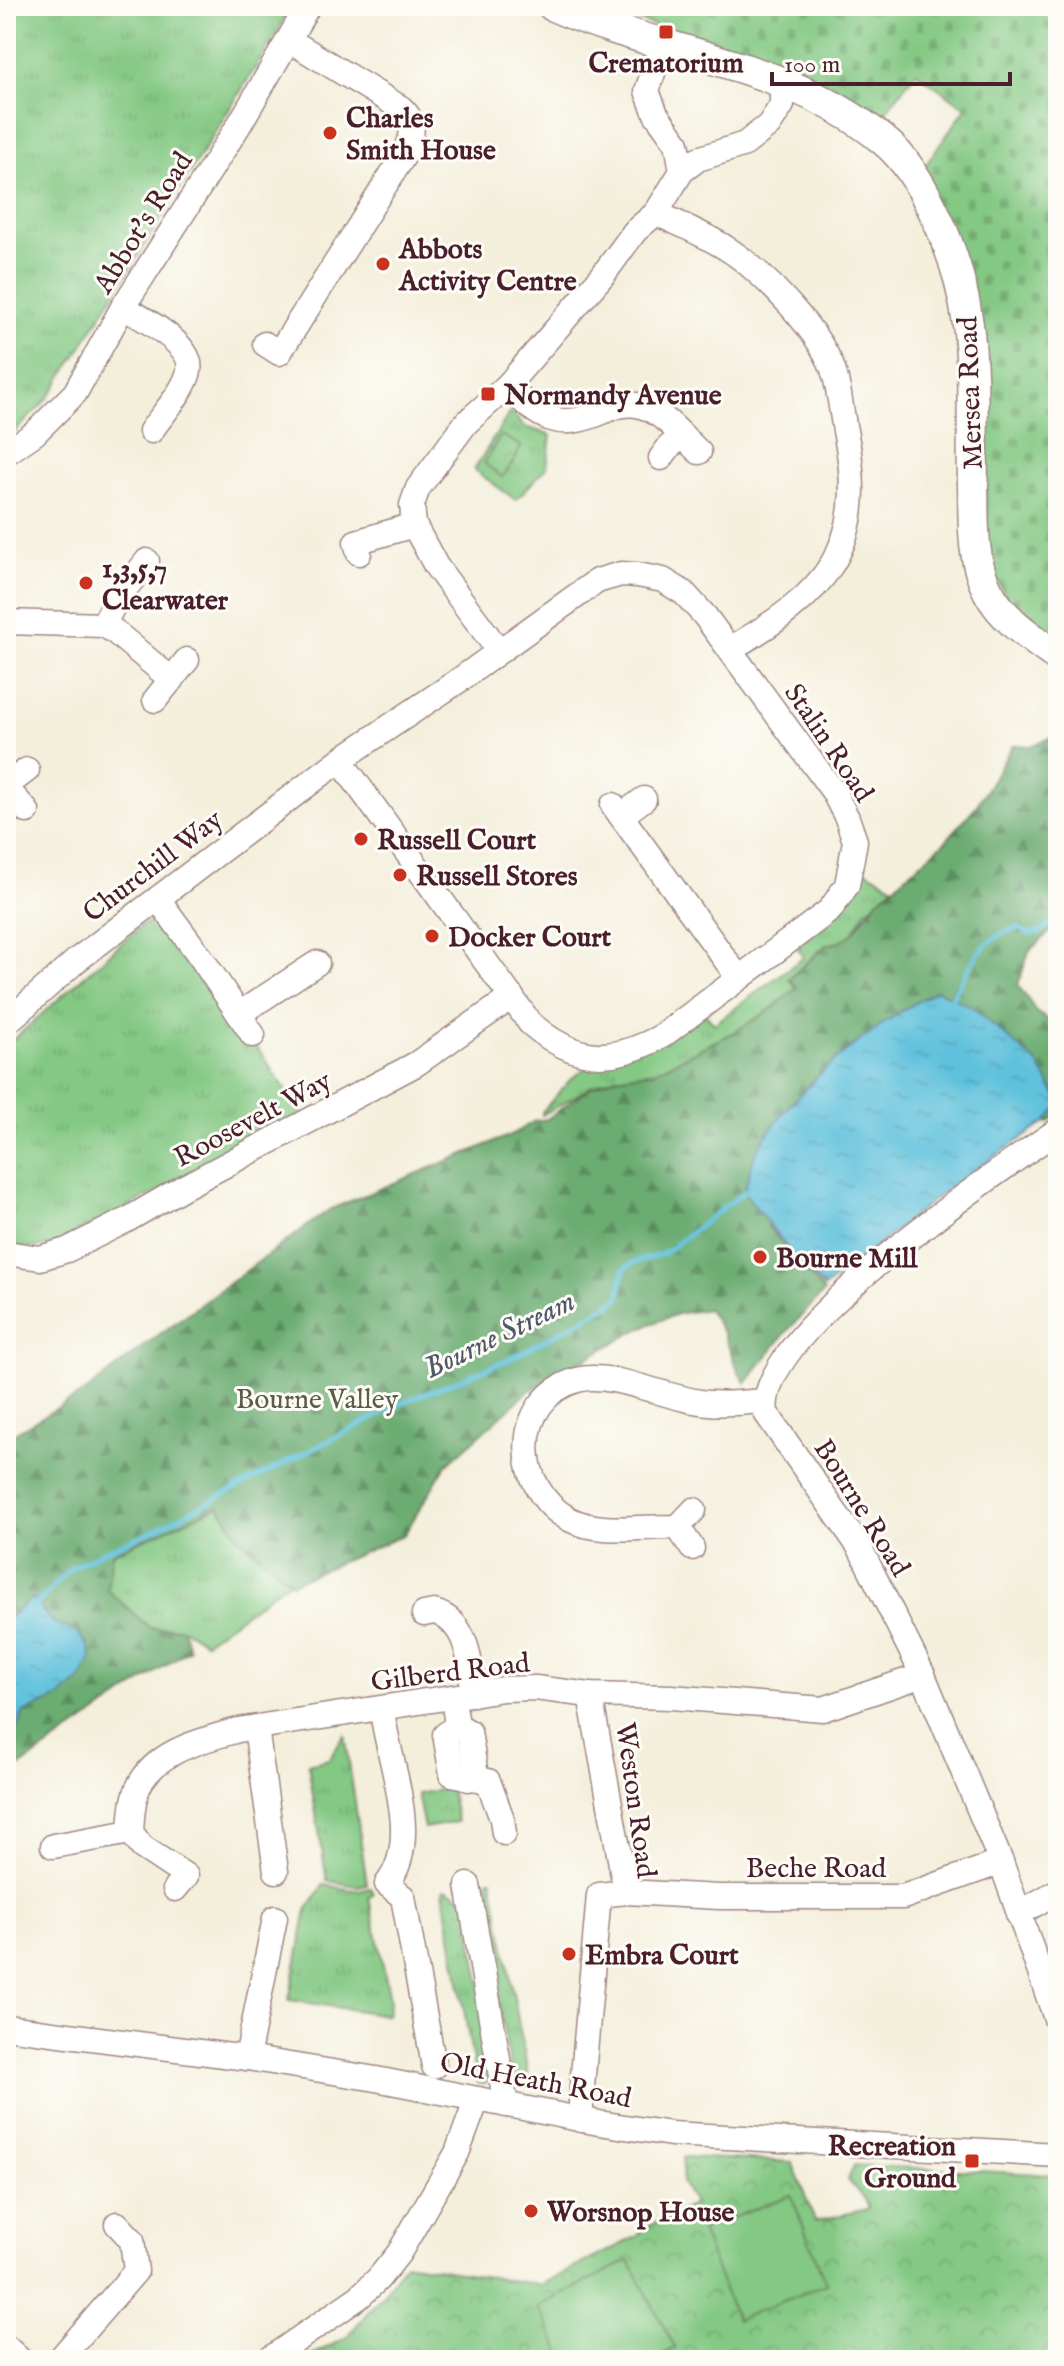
<svg xmlns="http://www.w3.org/2000/svg" width="1064" height="2366" font-family="'IM FELL English',serif">
<style>
.grass{fill:url(#grass-tufts);stroke:#667457;stroke-width:2}
.forest{fill:url(#forest-firs);stroke:#5a664e;stroke-width:2}
.cemetery{fill:url(#cemetery-stones);stroke:#667457;stroke-width:2}
.park{fill:url(#park-crowns);stroke:#667457;stroke-width:2}
.garden{fill:#83c883;stroke:#667457;stroke-width:2}
.water{fill:url(#water-ripples);stroke:#547084;stroke-width:2}
.lines{fill:none;stroke-linecap:round;stroke-linejoin:round}
.stream{stroke:#5ec1dc;stroke-width:5}
.minor-casing{stroke:#9f8783;stroke-width:27}
.major-casing{stroke:#9f8783;stroke-width:33}
.minor{stroke:#fff;stroke-width:24}
.major{stroke:#fff;stroke-width:30}
.poi-dot{fill:#c8321e;stroke:#fdfcf7;stroke-width:3}
.labels{text-anchor:middle;stroke-width:6;stroke-linejoin:round;paint-order:stroke}
.poi-label{font-size:28px;font-weight:bold;fill:#4a1f2b;stroke:#fdfcf7;text-anchor:start}
.street-label{font-size:28px;fill:#4a1f2b;stroke:#fdfcf7}
.park-label{font-size:28px;fill:#5e5a4a;stroke:#fdfcf7}
.water-label{font-size:30px;font-style:italic;fill:#515869;stroke:#fdfcf7}
</style>
<defs>
<pattern id="grass-tufts" width="24" height="20" patternUnits="userSpaceOnUse" patternTransform="scale(2)"><rect width="24" height="20" fill="#83c883"/><path d="M3 7l-1-3M5 7V3M7 7l1-3M15 17l-1-3M17 17v-4M19 17l1-3" fill="none" stroke="#73ab71"/></pattern>
<pattern id="forest-firs" width="22" height="20" patternUnits="userSpaceOnUse" patternTransform="scale(2)"><rect width="22" height="20" fill="#6aac71"/><path d="M5 1l3.5 6h-7zM16 11l3.5 6h-7z" fill="#598b5d"/></pattern>
<pattern id="cemetery-stones" width="16" height="16" patternUnits="userSpaceOnUse" patternTransform="scale(2)"><rect width="16" height="16" fill="#83c883"/><path d="M2 7V4a2 2 0 0 1 4 0v3zM10 15v-3a2 2 0 0 1 4 0v3z" fill="#73ab71"/></pattern>
<pattern id="park-crowns" width="20" height="18" patternUnits="userSpaceOnUse" patternTransform="scale(2)"><rect width="20" height="18" fill="#83c883"/><path d="M2 6a3 3 0 1 1 6 0M12 15a3 3 0 1 1 6 0" fill="none" stroke="#73ab71"/></pattern>
<pattern id="water-ripples" width="26" height="14" patternUnits="userSpaceOnUse" patternTransform="scale(2)"><rect width="26" height="14" fill="#5ec1dc"/><path d="M2 4q2-2 4 0t4 0M15 11q2-2 4 0t4 0" fill="none" stroke="#53a5bd"/></pattern>
</defs>
<rect width="100%" height="100%" fill="#fdfcf7"/>
<filter id="ink" filterUnits="userSpaceOnUse"><feTurbulence type="fractalNoise" baseFrequency=".0125" numOctaves="2"/><feDisplacementMap in="SourceGraphic" scale="16" xChannelSelector="R" yChannelSelector="G"/><feConvolveMatrix kernelMatrix="1 2 1 2 8 2 1 2 1" color-interpolation-filters="sRGB"/></filter>
<filter id="wash" filterUnits="userSpaceOnUse"><feTurbulence type="fractalNoise" baseFrequency=".006" numOctaves="4" result="noise"/><feDisplacementMap in="SourceGraphic" scale="32" xChannelSelector="R" yChannelSelector="G"/><feGaussianBlur stdDeviation="1.8" result="paint"/><feColorMatrix in="noise" values="0 0 0 0 0 0 0 0 0 0 0 0 0 0 0 0 0 1.4 0 .05"/><feComposite in="paint" operator="in"/></filter>
<g filter="url(#wash)">
<rect width="100%" height="100%" fill="#f4efdb"/>
<!-- grass -->
<g class="grass">
<polygon points="6,6 291,6 278,31 70,365 48,398 6,441"/>
<polygon points="510,412 525,427 551,435 547,467 516,500 474,470"/>
<polygon points="863,869 894,886 866,911 852,934 840,942 826,945 789,978 798,988 770,1010 732,1033 656,1071 616,1077 591,1087 542,1115 542,1112 570,1080 590,1064 705,1013 714,1024 804,957 797,948 856,889"/>
<polygon points="153,922 163,926 245,1048 253,1041 304,1117 53,1245 30,1248 6,1244 6,1046 142,925"/>
<polygon points="219,1506 239,1537 289,1581 205,1642 182,1628 150,1628 106,1590 112,1553"/>
<polygon points="345,1735 367,1884 358,1886 327,1881 308,1764 329,1759"/>
<polygon points="450,1788 457,1822 424,1828 417,1794"/>
<polygon points="489,1879 492,1879 529,2079 520,2081 512,2076 478,1890"/>
<polygon points="323,1885 360,1891 371,1888 374,1894 369,1898 390,1999 387,2015 289,2000 307,1910"/>
<polygon points="448,1889 465,1900 496,2070 486,2083 477,2084 443,1890"/>
</g>
<!-- forest -->
<polygon class="forest" points="1058,735 1058,925 1029,951 1018,985 1037,1013 1058,1025 1058,1115 1048,1123 900,1011 824,1073 785,1113 756,1152 768,1226 824,1292 787,1331 746,1383 739,1373 723,1333 708,1309 677,1314 643,1327 529,1391 446,1465 404,1535 292,1583 239,1537 219,1506 112,1553 107,1590 150,1628 182,1628 189,1649 6,1776 6,1438 88,1390 149,1342 329,1210 511,1135 535,1121 547,1119 591,1087 616,1077 656,1071 732,1033 770,1010 797,988 789,979 826,945 840,942 852,934 876,902 946,841 977,805 1013,745 1031,746"/>
<!-- cemetery -->
<polygon class="cemetery" points="594,6 1058,6 1058,647 1011,606 988,564 984,443 922,170 966,108 916,72 880,119 837,91 797,72"/>
<!-- park -->
<g class="park">
<polygon points="501,435 521,446 516,458 502,477 484,463"/>
<polygon points="683,2157 792,2162 815,2221 868,2209 868,2204 848,2180 854,2165 1058,2175 1058,2360 303,2360 347,2337 384,2293 405,2263 540,2285 638,2236 643,2229 694,2204 682,2182"/>
</g>
<!-- garden -->
<g class="garden">
<polygon points="791,2195 826,2284 736,2320 701,2230"/>
<polygon points="629,2260 675,2348 652,2360 565,2360 538,2307"/>
</g>
<!-- water -->
<g class="water">
<path d="M 937,990 L 972,1007 L 1037,1063 L 1058,1098 L 1058,1106 L 1046,1122 L 947,1189 L 824,1288 L 792,1254 L 744,1192 C 748,1179 751,1163 757,1151 C 793,1087 873,1025 937,990 Z"/>
<polygon points="32,1598 52,1622 76,1632 88,1645 91,1658 81,1679 60,1697 23,1713 19,1727 6,1739 6,1620"/>
</g>
<g class="lines">
<!-- stream -->
<g class="stream">
<path d="M 952,997 C 968,969 983,934 1019,928 L 1028,934 L 1040,932 L 1058,920"/>
<polyline points="37,1604 71,1568 108,1549 144,1535 409,1400 510,1359 619,1299 624,1269 635,1262 663,1254 744,1192"/>
</g>
</g>
</g>
<g filter="url(#ink)">
<g class="lines">
<!-- minor casing -->
<g class="minor-casing">
<g id="minor">
<polyline points="662,46 647,91 656,114 677,143 682,171"/>
<path d="M 656,213 C 679,224 704,234 726,248 C 761,269 825,336 835,376 C 840,395 842,416 846,436 C 869,548 824,595 730,649"/>
<path d="M 123,307 C 142,318 195,345 189,371 C 184,392 163,413 151,431"/>
<path d="M 265,344 L 279,353 L 406,152 C 413,135 416,121 401,108 L 289,40"/>
<path d="M 507,386 C 541,419 557,432 605,411 C 616,406 628,402 641,406 C 664,413 682,436 699,452"/>
<polyline points="6,453 35,433 75,393 123,307 239,125 308,6"/>
<polyline points="661,458 669,447 682,436"/>
<polyline points="359,553 356,542 414,525"/>
<polyline points="6,622 103,625 114,631 172,680"/>
<polyline points="103,625 117,599 147,561"/>
<polyline points="499,651 436,566 414,525 412,505 418,488 466,423 507,386 603,275 635,231 656,213 682,171 698,159 745,144 769,125 782,105 782,82"/>
<polyline points="155,700 187,660"/>
<polyline points="6,786 27,770"/>
<polyline points="6,788 27,811"/>
<polyline points="613,805 738,977"/>
<polyline points="621,816 644,799"/>
<polyline points="158,899 202,959 253,1035"/>
<polyline points="239,1014 317,963"/>
<path d="M 6,1023 L 77,960 L 340,760 L 458,681 L 597,581 L 621,574 L 638,575 L 663,580 L 684,593 L 705,616 L 833,791 L 847,818 L 855,841 L 847,885 L 830,910 L 662,1036 C 611,1064 574,1062 530,1023 L 340,760"/>
<path d="M 1058,1130 C 996,1173 754,1334 766,1413 L 860,1548 L 923,1675 L 1001,1862 L 1058,2024"/>
<polyline points="6,1253 40,1258 67,1250 127,1220 182,1188 416,1064 512,997"/>
<path d="M 694,1510 L 678,1527 C 644,1526 599,1535 569,1519 C 513,1489 511,1399 577,1380 C 613,1370 671,1401 709,1403 C 727,1405 746,1402 764,1401"/>
<polyline points="678,1527 692,1548"/>
<path d="M 424,1614 L 434,1612 C 468,1621 471,1664 473,1694"/>
<polyline points="453,1698 457,1725 445,1735 452,1774 488,1781 502,1819 504,1833"/>
<path d="M 382,1710 C 388,1763 423,1839 387,1884 L 403,1897 L 434,2066"/>
<polyline points="457,1725 469,1732 475,1769 468,1779"/>
<polyline points="256,1728 276,1871"/>
<polyline points="53,1846 131,1832"/>
<polyline points="468,1885 506,2105"/>
<path d="M 175,1889 L 186,1876 L 142,1847 L 131,1832 C 132,1818 132,1802 138,1788 C 154,1751 203,1740 238,1730 L 503,1689 L 535,1688 L 590,1695 L 671,1697 L 823,1709 L 923,1675"/>
<polyline points="626,1892 719,1897 903,1897 1001,1862"/>
<polyline points="1018,1914 1058,1891"/>
<polyline points="6,2027 247,2058 376,2079 599,2123 671,2134 1058,2155"/>
<polyline points="247,2058 275,1918"/>
<polyline points="581,2120 581,2098 599,1895 626,1892 590,1695"/>
<polyline points="6,2347 20,2360"/>
<polyline points="59,2360 136,2271 132,2240 117,2224"/>
<polyline points="268,2360 359,2297 378,2279 399,2253 457,2153 477,2099"/>
</g>
</g>
<!-- major casing -->
<g class="major-casing">
<path id="major" d="M 553,6 C 660,53 791,64 882,139 C 906,158 921,185 934,212 C 981,309 971,382 973,485 C 974,520 971,559 988,591 C 1003,620 1032,638 1058,657"/>
</g>
<!-- minor -->
<use href="#minor" class="minor"/>
<!-- major -->
<use href="#major" class="major"/>
</g>
</g>
<!-- markers -->
<g class="poi-dot">
<rect x="658" y="24" width="16" height="16" rx="4"/>
<circle cx="330" cy="133" r="8"/>
<circle cx="383" cy="264" r="8"/>
<rect x="480" y="386" width="16" height="16" rx="4"/>
<circle cx="86" cy="583" r="8"/>
<circle cx="361" cy="839" r="8"/>
<circle cx="400" cy="875" r="8"/>
<circle cx="432" cy="936" r="8"/>
<circle cx="760" cy="1257" r="8"/>
<circle cx="569" cy="1954" r="8"/>
<rect x="964" y="2153" width="16" height="16" rx="4"/>
<circle cx="531" cy="2211" r="8"/>
</g>
<g class="labels">
<!-- poi labels -->
<g class="poi-label">
<text x="666" y="72" text-anchor="middle">Crematorium</text>
<text x="346" y="127">Charles<tspan x="346" dy="32">Smith House</tspan></text>
<text x="399" y="258">Abbots<tspan x="399" dy="32">Activity Centre</tspan></text>
<text x="504" y="404">Normandy Avenue</text>
<text x="102" y="577">1,3,5,7<tspan x="102" dy="32">Clearwater</tspan></text>
<text x="377" y="849">Russell Court</text>
<text x="416" y="885">Russell Stores</text>
<text x="448" y="946">Docker Court</text>
<text x="776" y="1267">Bourne Mill</text>
<text x="585" y="1964">Embra Court</text>
<text x="956" y="2155" text-anchor="end">Recreation<tspan x="956" dy="32">Ground</tspan></text>
<text x="547" y="2221">Worsnop House</text>
</g>
<!-- street labels -->
<g class="street-label">
<text transform="translate(142 222) rotate(-58)" y="10">Abbot's Road</text>
<text transform="translate(969 393) rotate(-92)" y="10">Mersea Road</text>
<text transform="translate(830 742) rotate(56)" y="10">Stalin Road</text>
<text transform="translate(152 865) rotate(-37)" y="10">Churchill Way</text>
<text transform="translate(252 1118) rotate(-28)" y="10">Roosevelt Way</text>
<text transform="translate(863 1507) rotate(58)" y="10">Bourne Road</text>
<text transform="translate(450 1671) rotate(-7)" y="10">Gilberd Road</text>
<text transform="translate(637 1800) rotate(82)" y="10">Weston Road</text>
<text x="816" y="1877">Beche Road</text>
<text transform="translate(536 2079) rotate(11)" y="10">Old Heath Road</text>
</g>
<!-- park labels -->
<g class="park-label">
<text x="317" y="1408">Bourne Valley</text>
</g>
<!-- water labels -->
<g class="water-label">
<text transform="translate(499 1334) rotate(-26)" y="10">Bourne Stream</text>
</g>
</g>
<!-- margin -->
<rect width="1064" height="2366" fill="none" stroke="#fdfcf7" stroke-width="32"/>
<!-- scale -->
<path d="M772 72v12h238v-12" fill="none" stroke="#4a1f2b" stroke-width="4"/>
<text x="784" y="72" font-size="24" fill="#4a1f2b" stroke="#fdfcf7" stroke-width="6" paint-order="stroke">100 m</text>
</svg>
